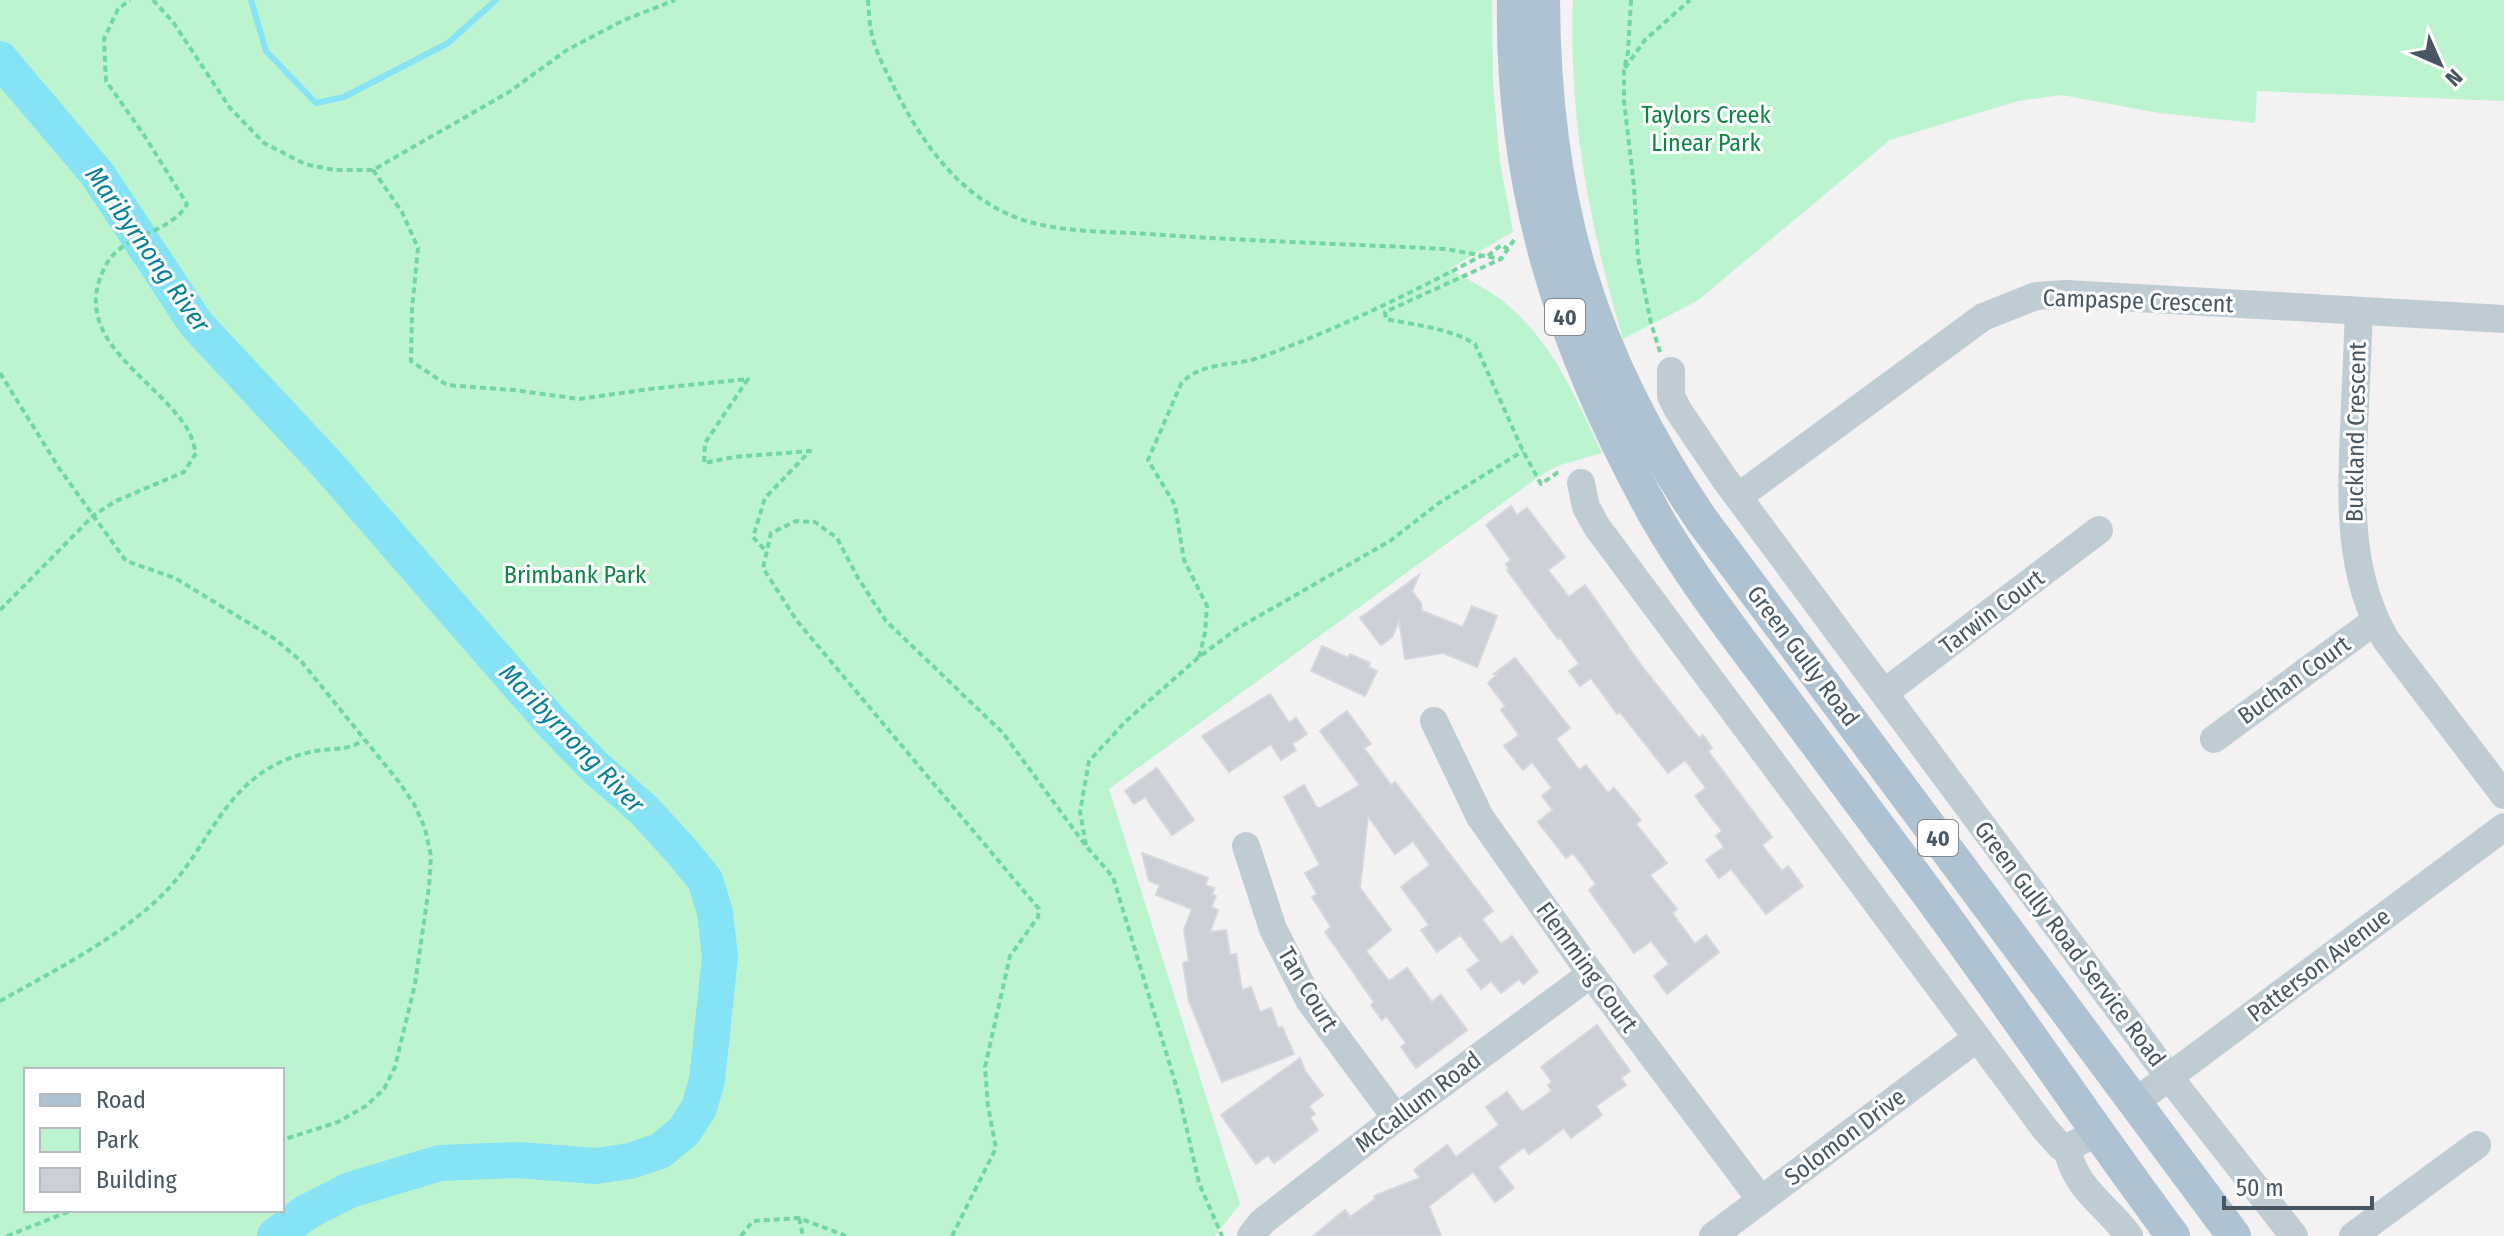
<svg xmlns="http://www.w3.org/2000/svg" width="2504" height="1236" font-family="'Fira Sans Condensed',sans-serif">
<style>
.green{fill:#bcf4cf;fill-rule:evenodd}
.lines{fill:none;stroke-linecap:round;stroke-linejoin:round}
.stream{stroke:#85e3f5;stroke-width:6}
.river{stroke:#85e3f5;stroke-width:36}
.building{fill:#ccd0d6;stroke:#d4d7dd;stroke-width:2}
.path{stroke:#71d69f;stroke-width:4;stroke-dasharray:6 4;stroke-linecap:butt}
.minor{stroke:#c0ccd4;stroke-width:28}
.major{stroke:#aec2d2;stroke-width:34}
.labels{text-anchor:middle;stroke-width:6;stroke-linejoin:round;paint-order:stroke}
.shield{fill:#fff;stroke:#7e8990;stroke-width:2}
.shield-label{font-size:22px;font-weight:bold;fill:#475661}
.park-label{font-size:24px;fill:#0e8544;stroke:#fff}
.street-label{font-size:24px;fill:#475661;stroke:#fff}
.water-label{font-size:26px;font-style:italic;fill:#038098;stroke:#fff}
</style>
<rect width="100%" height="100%" fill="#f3f1f1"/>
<!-- green -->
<g class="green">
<path d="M 0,0 L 1492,0 L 1493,84 L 1500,162 L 1513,232 L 1449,269 C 1470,281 1493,291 1511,308 C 1556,348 1576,400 1602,453 L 1557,466 L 1537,478 L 1109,789 L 1240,1204 L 1215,1236 L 0,1236 ZM 26,1070 L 282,1070 L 282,1210 L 26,1210 Z"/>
<path d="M 1573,0 L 2504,0 L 2504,101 L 2257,91 L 2255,123 L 2159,113 L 2062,95 L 2018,101 L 1890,140 L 1697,301 L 1623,339 C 1590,228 1568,116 1573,0 Z"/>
</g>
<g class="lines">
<!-- stream -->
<polyline class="stream" points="251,0 266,51 316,103 344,97 448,43 496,0"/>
<!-- river -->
<polyline class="river" points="0,59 98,175 196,324 325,462 552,723 596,768 644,810 684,854 705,880 715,912 720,957 707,1080 699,1108 684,1131 660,1151 630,1161 595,1166 519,1160 440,1163 350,1190 305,1213 275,1236"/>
</g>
<!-- building -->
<g class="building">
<polygon points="1511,506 1517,515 1527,508 1565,557 1548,570 1569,597 1585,585 1641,665 1699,738 1703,735 1712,748 1708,751 1772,837 1762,845 1782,871 1788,866 1803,886 1766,914 1731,869 1719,878 1706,860 1724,847 1716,836 1722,831 1695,796 1706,788 1685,760 1668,773 1620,712 1617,714 1591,678 1580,686 1569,671 1579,664 1560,637 1558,639 1507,570 1509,569 1506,564 1511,560 1486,525"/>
<polygon points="1419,575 1412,591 1421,603 1422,611 1463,627 1472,606 1497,616 1477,667 1443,653 1405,659 1399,620 1392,637 1381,645 1360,618"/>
<polygon points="1322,646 1348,658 1350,654 1370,663 1368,667 1377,671 1365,696 1311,671"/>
<polygon points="1515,658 1570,728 1556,739 1579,770 1586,765 1608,793 1614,788 1641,820 1636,824 1667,863 1650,875 1677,909 1672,913 1695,944 1706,935 1719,952 1667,994 1654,976 1669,964 1651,941 1634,953 1589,890 1596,884 1573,853 1566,858 1538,822 1553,810 1542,796 1552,788 1532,762 1523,770 1504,746 1519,735 1501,710 1505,706 1488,683 1497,675 1494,674"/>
<polygon points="1270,694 1289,723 1296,718 1307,734 1292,744 1296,750 1281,760 1271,744 1229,772 1202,736"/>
<polygon points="1347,711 1371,744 1364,748 1391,785 1395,782 1493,911 1482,919 1501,944 1512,936 1538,972 1523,984 1519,979 1501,993 1491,981 1481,989 1467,970 1480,961 1460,935 1437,952 1421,930 1429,925 1401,887 1430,865 1413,841 1395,854 1368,816 1360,888 1391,930 1366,951 1389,981 1407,968 1432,1002 1441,995 1467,1030 1416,1068 1401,1047 1406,1043 1386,1016 1382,1020 1371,1005 1374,1002 1325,932 1331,927 1312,897 1317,894 1305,873 1320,865 1284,797 1304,785 1317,808 1320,808 1360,785 1320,731"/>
<polygon points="1157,768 1194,820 1172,835 1145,797 1134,804 1125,791"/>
<polygon points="1142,853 1208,878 1205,885 1214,888 1212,895 1216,896 1211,907 1218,910 1210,932 1226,930 1230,955 1236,954 1242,990 1251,987 1260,1012 1271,1008 1278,1028 1282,1027 1294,1054 1222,1082 1189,1001 1183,963 1189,961 1184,930 1192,909 1156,895 1160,885 1149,881"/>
<polygon points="1597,1025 1630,1071 1621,1078 1626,1085 1596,1106 1602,1115 1571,1138 1564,1128 1529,1154 1524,1147 1498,1167 1514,1188 1495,1202 1473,1172 1429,1206 1441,1236 1313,1236 1345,1210 1350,1217 1375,1199 1374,1196 1420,1178 1414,1170 1447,1145 1456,1157 1499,1125 1486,1107 1507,1092 1522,1112 1552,1091 1548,1085 1552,1082 1541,1067"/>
<polygon points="1300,1058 1305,1071 1323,1095 1309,1106 1315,1114 1310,1118 1318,1130 1274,1163 1268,1155 1256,1164 1221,1115"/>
</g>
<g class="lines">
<!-- path -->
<g class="path">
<polyline points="153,0 173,22 230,108 264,143 305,164 334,170 373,170 509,92 567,50 622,21 675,0"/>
<path d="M 868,0 C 869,10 869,21 871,30 C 874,48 883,65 891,81 C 917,135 953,190 1010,215 C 1051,233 1104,231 1148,234 C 1247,241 1347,244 1446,249 L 1501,259"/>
<polyline points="1631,0 1628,52 1624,70 1624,101 1634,186 1638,258 1651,323 1660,352"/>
<polyline points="1625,68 1645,40 1690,0"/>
<polyline points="373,170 402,212 418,248 412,309 411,361 447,385 514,390 579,399 650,389 748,379 705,443 704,463 734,457 810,451 765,498 753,537 766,551"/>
<path d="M 1514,240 L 1501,259 L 1385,312 L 1386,319 C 1414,325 1450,328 1475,344 L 1523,451 L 1541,484 L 1557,473 L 1562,473"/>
<polyline points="1488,256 1501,245 1508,249"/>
<polyline points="0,373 59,468 126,561 175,578 275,639 301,661 399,782 414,804 425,828 431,856 429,887 415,984 395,1067 384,1089 366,1106 338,1122 282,1140"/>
<path d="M 0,610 L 94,515 L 116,501 L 184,472 L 196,453 C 194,446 192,437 188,430 C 155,376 66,339 106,265 C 123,233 171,234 187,204 L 144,135 L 106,81 L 104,39 L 118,9 L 130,0"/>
<path d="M 1199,657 L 1205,633 L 1207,606 L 1184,560 L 1175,505 L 1148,460 L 1181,384 C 1200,361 1234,367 1261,357 C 1338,329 1409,294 1481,256"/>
<polyline points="1086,845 1080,812 1089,761 1126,721 1199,657 1238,628 1390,541 1439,503 1523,451"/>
<path d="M 0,1001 C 54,971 126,934 168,889 C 201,854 217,808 255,778 C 271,764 301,752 322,750 C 338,748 350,750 363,740"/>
<polyline points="799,1218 803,1236"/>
<polyline points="7,1236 73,1210"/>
<polyline points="741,1236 753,1221 799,1218 846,1236"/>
<polyline points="952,1236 996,1148 988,1106 985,1067 1010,956 1038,917 1039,909 797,621 763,568 771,533 796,521 815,522 837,538 858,578 886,621 1003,733 1086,846 1113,877 1179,1095 1199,1183 1222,1236"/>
</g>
<!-- minor -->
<g class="minor">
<path d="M 2359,311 C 2357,351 2356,390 2354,429 C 2351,502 2348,575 2386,640 L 2504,795"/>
<polyline points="1671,371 1671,396 1678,410 1724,478 2169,1077 2294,1236"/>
<polyline points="1581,483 1586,507 1597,527 2045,1129 2061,1147 2067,1148 2096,1133"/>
<polyline points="1738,497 1983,317 2036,296 2067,294 2504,319"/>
<polyline points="1884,693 2099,530"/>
<polyline points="1434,721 1480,817 1591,974 1761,1200"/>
<polyline points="2214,739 2375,621"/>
<polyline points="1246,846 1273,929 1309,1000 1396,1118"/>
<polyline points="2134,1103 2504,827"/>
<path d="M 2067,1148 C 2076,1191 2105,1203 2129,1236"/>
<polyline points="1251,1236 1262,1222 1396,1118 1591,974"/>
<polyline points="1713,1236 1977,1038"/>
<polyline points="2353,1236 2477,1145"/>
</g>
<!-- major -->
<g class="major">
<path d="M 1514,0 C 1511,190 1563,348 1654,513 C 1687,571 1728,625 1768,678 C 1818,745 1868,813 1918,880 C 2005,997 2086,1119 2173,1236"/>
<path d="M 1543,0 C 1544,201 1588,352 1701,519 L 2234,1236"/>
</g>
</g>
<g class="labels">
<!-- shield labels -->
<g class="shield">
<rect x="1545" y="299" width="40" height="36" rx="6"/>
<rect x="1918" y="820" width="40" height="36" rx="6"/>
</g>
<g class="shield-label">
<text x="1565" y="325">40</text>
<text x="1938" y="846">40</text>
</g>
<!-- park labels -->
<g class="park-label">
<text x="1706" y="123">Taylors Creek<tspan x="1706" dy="28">Linear Park</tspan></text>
<text x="575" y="583">Brimbank Park</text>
</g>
<!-- street labels -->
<g class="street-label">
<text transform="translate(2138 301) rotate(2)" y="8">Campaspe Crescent</text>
<text transform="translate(2356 432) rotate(-89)" y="8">Buckland Crescent</text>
<text transform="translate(1992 612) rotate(-37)" y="8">Tarwin Court</text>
<text transform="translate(1803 656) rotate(53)" y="8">Green Gully Road</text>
<text transform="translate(2294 680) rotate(-36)" y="8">Buchan Court</text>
<text transform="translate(2070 944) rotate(53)" y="8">Green Gully Road Service Road</text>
<text transform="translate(2319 965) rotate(-37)" y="8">Patterson Avenue</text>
<text transform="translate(1587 967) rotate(54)" y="8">Flemming Court</text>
<text transform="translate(1308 989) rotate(59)" y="8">Tan Court</text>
<text transform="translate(1418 1102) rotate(-37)" y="8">McCallum Road</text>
<text transform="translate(1845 1137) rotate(-37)" y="8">Solomon Drive</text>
</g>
<!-- water labels -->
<g class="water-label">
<text transform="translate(148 249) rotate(55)" y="9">Maribyrnong River</text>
<text transform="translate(572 738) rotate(46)" y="9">Maribyrnong River</text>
</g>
</g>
<!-- legend -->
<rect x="24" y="1068" width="260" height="144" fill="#ffffff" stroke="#b5bbc0" stroke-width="2"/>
<rect x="40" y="1094" width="40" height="12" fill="#aec2d2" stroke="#b5bbc0" stroke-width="2"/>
<text x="96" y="1108" font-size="24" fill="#475661">Road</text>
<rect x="40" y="1128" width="40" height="24" fill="#bcf4cf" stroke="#b5bbc0" stroke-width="2"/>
<text x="96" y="1148" font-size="24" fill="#475661">Park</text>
<rect x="40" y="1168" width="40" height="24" fill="#ccd0d6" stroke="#b5bbc0" stroke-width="2"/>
<text x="96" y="1188" font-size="24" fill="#475661">Building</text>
<!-- north arrow -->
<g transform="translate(2440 64) rotate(135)" stroke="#ffffff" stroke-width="6" paint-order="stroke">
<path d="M0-6L14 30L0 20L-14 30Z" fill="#475661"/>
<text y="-12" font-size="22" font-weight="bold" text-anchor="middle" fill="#475661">N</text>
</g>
<!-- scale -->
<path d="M2224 1196v12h148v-12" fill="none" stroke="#475661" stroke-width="4"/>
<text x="2236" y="1196" font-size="24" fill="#475661" stroke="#ffffff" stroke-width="6" paint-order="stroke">50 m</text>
</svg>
